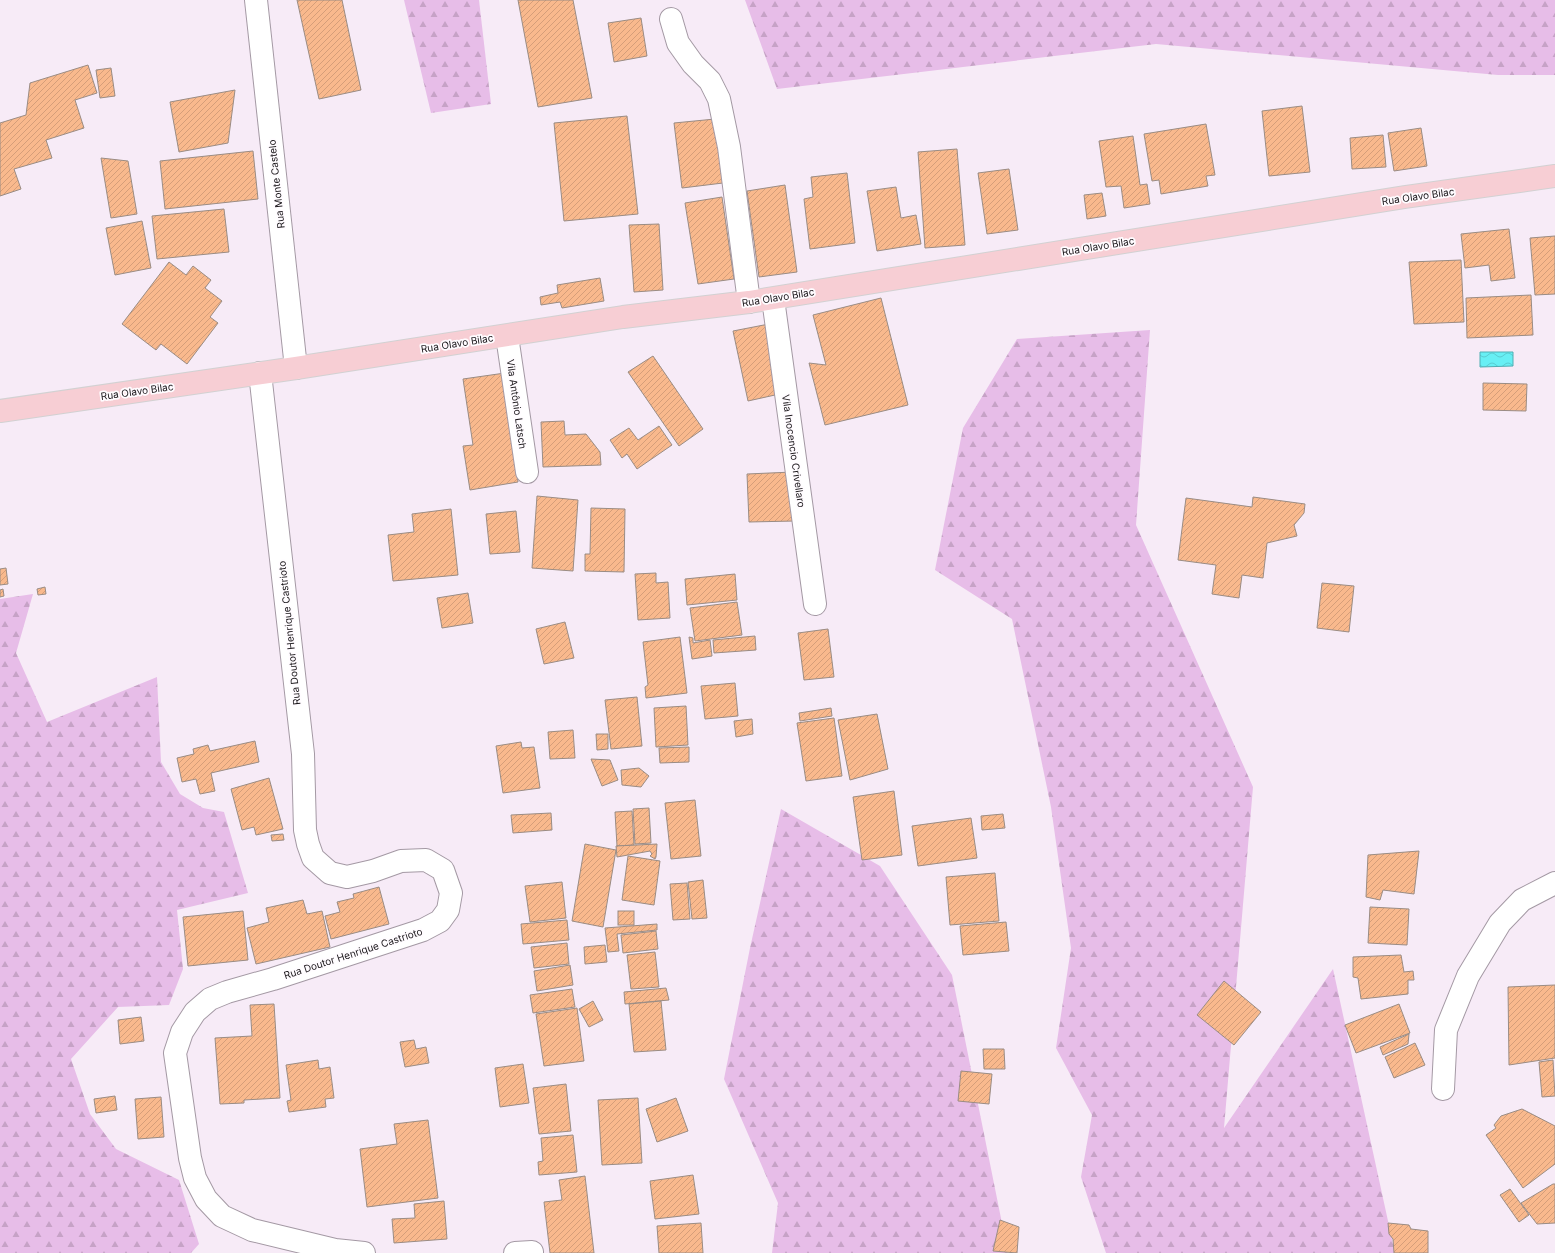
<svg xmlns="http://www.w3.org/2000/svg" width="1555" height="1253" font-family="Inter,sans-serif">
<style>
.forest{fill:url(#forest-firs)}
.water{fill:url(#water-waves);stroke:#50aeb3}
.building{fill:url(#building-hatch);stroke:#9a8c84}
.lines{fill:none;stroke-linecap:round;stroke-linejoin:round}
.minor-casing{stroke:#a499a4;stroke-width:24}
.major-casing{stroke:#d2d1d2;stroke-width:24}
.minor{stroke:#fff;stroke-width:22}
.major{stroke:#f7ced4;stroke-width:22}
.labels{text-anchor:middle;stroke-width:3.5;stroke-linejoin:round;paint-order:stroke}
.street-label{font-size:10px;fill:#1c181c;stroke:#fffcff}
</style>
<defs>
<pattern id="forest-firs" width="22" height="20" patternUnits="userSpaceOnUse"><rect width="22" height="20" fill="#e7bde8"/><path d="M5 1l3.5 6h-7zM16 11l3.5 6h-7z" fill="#c6a2c6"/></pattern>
<pattern id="water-waves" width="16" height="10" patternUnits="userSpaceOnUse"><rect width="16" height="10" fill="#67eff4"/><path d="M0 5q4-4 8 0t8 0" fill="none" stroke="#59ccd1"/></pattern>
<pattern id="building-hatch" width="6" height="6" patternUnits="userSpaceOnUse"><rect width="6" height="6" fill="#f9b98d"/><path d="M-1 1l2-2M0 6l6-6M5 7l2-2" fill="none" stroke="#d59e79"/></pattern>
</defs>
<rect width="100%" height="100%" fill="#f7ebf7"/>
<!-- forest -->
<g class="forest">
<polygon points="404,0 479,0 491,104 431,113"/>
<polygon points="745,0 1555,0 1555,75 1498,75 1156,44 777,89"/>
<polygon points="1150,330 1136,525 1253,787 1224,1128 1333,969 1395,1253 1106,1253 1081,1177 1092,1115 1056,1048 1071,948 1051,807 1012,619 935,570 963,428 1017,339"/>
<polygon points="33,594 16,653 47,722 157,677 161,762 180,794 203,808 224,812 248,893 177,910 183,969 169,1005 118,1007 71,1059 90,1114 116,1149 179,1180 199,1244 191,1253 0,1253 0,599"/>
<polygon points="781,809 880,866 952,975 1008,1253 772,1253 778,1203 724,1079 750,948"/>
</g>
<!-- water -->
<polygon class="water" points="1480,352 1513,352 1513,366 1480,367"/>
<!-- building -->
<g class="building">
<polygon points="297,0 342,0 361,90 319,99"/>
<polygon points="518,0 573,0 592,98 538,107"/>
<polygon points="641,18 647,56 614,62 608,23"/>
<polygon points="88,65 97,93 75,100 84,128 46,140 52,158 14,169 21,189 0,196 0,123 26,115 30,83"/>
<polygon points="111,68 115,96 100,98 96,70"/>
<polygon points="235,90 228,143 179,152 170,102"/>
<polygon points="1302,106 1310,172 1269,176 1262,111"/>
<polygon points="627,116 638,214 564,221 554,123"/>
<polygon points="715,119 723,183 682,188 674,123"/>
<polygon points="1206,124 1215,175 1206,176 1208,186 1161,194 1159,180 1152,181 1144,134"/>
<polygon points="1421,128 1427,166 1394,171 1388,133"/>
<polygon points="1383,135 1386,167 1352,169 1350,138"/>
<polygon points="1133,136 1140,185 1147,184 1150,204 1124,208 1121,186 1106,187 1099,141"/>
<polygon points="957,149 965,245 925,248 918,152"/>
<polygon points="253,151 258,199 165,209 160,161"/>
<polygon points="101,158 128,161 137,214 111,218"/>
<polygon points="1009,169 1018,230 987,234 978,173"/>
<polygon points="847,173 855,243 810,249 804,199 813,197 811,177"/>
<polygon points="785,185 797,272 759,277 747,191"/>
<polygon points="896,187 901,218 916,215 921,244 877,251 867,191"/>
<polygon points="1102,193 1106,216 1087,219 1084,195"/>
<polygon points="722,197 734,279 698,284 685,203"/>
<polygon points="224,209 229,252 157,259 152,216"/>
<polygon points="142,221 151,268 115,275 106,228"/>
<polygon points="659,224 663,290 634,292 629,225"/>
<polygon points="1509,229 1515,278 1491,281 1489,265 1465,268 1461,234"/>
<polygon points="1555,236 1555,294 1535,295 1530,238"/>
<polygon points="1461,260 1464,322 1414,324 1409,262"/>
<polygon points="169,262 186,275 193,266 211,280 205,288 222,301 210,317 218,323 187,364 161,344 156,350 122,324"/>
<polygon points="600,278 604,301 562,308 560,302 541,305 540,297 558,293 557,285"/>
<polygon points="1531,295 1533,335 1467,338 1466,298"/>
<polygon points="881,298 908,405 825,425 809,363 826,365 813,315"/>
<polygon points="769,324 784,393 748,401 733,331"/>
<polygon points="653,356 703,429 679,446 628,372"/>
<polygon points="505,373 518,482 470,490 463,446 473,445 463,379"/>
<polygon points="1483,383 1527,384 1526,411 1483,410"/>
<polygon points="564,421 565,435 586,434 600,452 601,465 543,467 541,422"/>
<polygon points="659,426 672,445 637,469 627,454 622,458 610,440 629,428 638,440"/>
<polygon points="793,472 795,521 749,522 747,474"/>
<polygon points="537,496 578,500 573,571 532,568"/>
<polygon points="1253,497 1305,504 1304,513 1294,525 1297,536 1267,543 1263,578 1242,575 1239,598 1212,594 1216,565 1178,560 1186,498 1252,507"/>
<polygon points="591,508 625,509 624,572 585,571 585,554 590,554"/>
<polygon points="451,509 458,575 393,581 388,535 414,532 412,514"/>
<polygon points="516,511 520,552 490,554 486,514"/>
<polygon points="6,568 8,584 0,585 0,569"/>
<polygon points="656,573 656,583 668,582 670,618 638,620 635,574"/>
<polygon points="735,574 737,600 687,605 685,579"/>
<polygon points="1322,583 1354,586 1349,632 1317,628"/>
<polygon points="45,587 46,594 38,595 37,589"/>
<polygon points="3,589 4,596 0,597 0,590"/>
<polygon points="468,593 473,623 442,628 437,598"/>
<polygon points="737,602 742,635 695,641 690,608"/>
<polygon points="565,622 574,658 544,664 536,629"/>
<polygon points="828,629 834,677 804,680 798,633"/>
<polygon points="755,636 756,650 714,653 713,640"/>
<polygon points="680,637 687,693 646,698 645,687 648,685 643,642"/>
<polygon points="689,637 693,638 693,643 710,640 712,656 692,659"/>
<polygon points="735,683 738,716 705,719 701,686"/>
<polygon points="637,697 642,746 611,749 605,700"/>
<polygon points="686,706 688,745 656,747 654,708"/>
<polygon points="831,708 832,716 800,721 799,713"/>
<polygon points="877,714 888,769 850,780 838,720"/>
<polygon points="834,718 842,776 806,781 797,723"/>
<polygon points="752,719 753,734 736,737 734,721"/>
<polygon points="573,730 575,758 550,759 548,732"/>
<polygon points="596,734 608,734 608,749 597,750"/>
<polygon points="255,741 259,762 211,773 215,791 200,794 196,779 182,782 177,758 194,754 193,749 208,745 210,751"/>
<polygon points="521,742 522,748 534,747 540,788 503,793 496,746"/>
<polygon points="689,747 689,762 660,763 659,748"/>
<polygon points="591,759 610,760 618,780 602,786"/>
<polygon points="639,768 649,776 641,787 622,785 621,770"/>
<polygon points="269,778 283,829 256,835 254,827 242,830 231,789"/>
<polygon points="894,791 902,855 862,860 853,797"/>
<polygon points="695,800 701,856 671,859 665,803"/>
<polygon points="649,808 651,843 635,844 633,809"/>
<polygon points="632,811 634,845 617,846 615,812"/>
<polygon points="551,813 552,830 513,833 511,815"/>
<polygon points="1003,814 1005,828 982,830 981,816"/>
<polygon points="971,818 977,858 918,866 912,826"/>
<polygon points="283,834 284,840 272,841 271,835"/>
<polygon points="585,844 616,850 603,927 572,921"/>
<polygon points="657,844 656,857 655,859 650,856 652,854 650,851 617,857 616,846"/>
<polygon points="1419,851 1414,894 1383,890 1380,900 1366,897 1368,855"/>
<polygon points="628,856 660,861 654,905 622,900"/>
<polygon points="995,873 999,921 950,925 946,877"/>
<polygon points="703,880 707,918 692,919 688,882"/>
<polygon points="562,882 566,918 530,922 525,886"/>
<polygon points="687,883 690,919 673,920 670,884"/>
<polygon points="379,887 389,924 331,939 325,916 340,912 337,902 354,898 353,894"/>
<polygon points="303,900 307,914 322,911 330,947 256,964 247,928 269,922 266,908"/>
<polygon points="1370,907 1409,909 1407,945 1368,943"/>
<polygon points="243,911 248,960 188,966 183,917"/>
<rect x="618" y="911" width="16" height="14"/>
<polygon points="567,920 569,940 523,944 521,924"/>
<polygon points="1006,922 1009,951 963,955 960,926"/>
<polygon points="657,924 657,930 617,934 619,951 608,952 605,928"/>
<polygon points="656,931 658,949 623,953 621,935"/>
<polygon points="567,943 569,964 534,968 531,947"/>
<polygon points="605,945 607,962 585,964 584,947"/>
<polygon points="655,952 659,987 631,989 627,955"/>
<polygon points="1401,955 1404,972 1413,971 1414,980 1408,980 1408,994 1361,999 1358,978 1353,977 1353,957"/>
<polygon points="570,965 573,985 537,991 534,971"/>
<polygon points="1224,981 1261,1012 1234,1045 1197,1015"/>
<polygon points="1555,985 1555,1058 1509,1065 1508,987"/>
<polygon points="666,988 669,1000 625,1004 624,992"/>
<polygon points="572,989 575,1007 533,1013 530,995"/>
<polygon points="593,1001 603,1020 589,1027 579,1009"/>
<polygon points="661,1001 666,1050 634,1052 629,1004"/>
<polygon points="274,1004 280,1098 244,1100 244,1103 220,1104 215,1038 252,1036 250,1005"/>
<polygon points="1399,1004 1410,1033 1356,1053 1345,1025"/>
<polygon points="577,1008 584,1061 544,1066 536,1014"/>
<polygon points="141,1017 144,1041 120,1044 118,1020"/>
<polygon points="1409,1034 1408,1044 1383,1055 1380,1047"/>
<polygon points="414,1040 416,1049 426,1047 429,1063 405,1067 400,1042"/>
<polygon points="1415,1043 1425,1065 1394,1078 1385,1057"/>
<polygon points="983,1049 1004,1049 1005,1069 984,1069"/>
<polygon points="318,1060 319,1069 330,1067 334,1098 325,1099 326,1107 289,1112 287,1101 291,1100 286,1065"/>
<polygon points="1553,1060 1555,1096 1542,1097 1539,1062"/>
<polygon points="523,1064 529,1103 500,1107 495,1068"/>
<polygon points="961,1071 992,1074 989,1104 958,1101"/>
<polygon points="566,1084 571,1131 539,1134 533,1088"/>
<polygon points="115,1096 117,1110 96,1113 94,1099"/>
<polygon points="161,1097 164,1137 138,1139 135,1099"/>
<polygon points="638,1098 642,1163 602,1165 598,1100"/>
<polygon points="676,1098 688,1131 657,1142 646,1109"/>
<polygon points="1522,1109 1555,1126 1555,1164 1523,1188 1486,1135 1496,1128 1494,1125 1501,1116"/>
<polygon points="428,1120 438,1198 367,1207 360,1149 397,1144 394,1124"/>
<polygon points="573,1135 577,1172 539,1175 538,1162 543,1161 541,1138"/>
<polygon points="693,1175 699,1214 655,1219 650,1181"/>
<polygon points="585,1176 594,1253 550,1253 544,1202 562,1200 559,1180"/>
<polygon points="1553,1184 1555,1184 1555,1223 1537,1224 1521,1203"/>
<polygon points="1510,1189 1529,1215 1519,1222 1500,1195"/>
<polygon points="444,1201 447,1239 394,1243 392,1219 415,1218 414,1204"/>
<polygon points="1000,1220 1019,1227 1017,1253 993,1251"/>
<polygon points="701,1223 703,1253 659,1253 657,1226"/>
<polygon points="1388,1223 1409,1225 1411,1229 1428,1231 1428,1253 1394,1253 1393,1239 1389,1234"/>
</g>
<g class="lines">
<!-- minor casing -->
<g class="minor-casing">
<g id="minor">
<polyline points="256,0 296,368"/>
<polyline points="671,19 678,43 693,64 710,81 719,99 729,147 749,302"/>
<polyline points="773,299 815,604"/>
<polyline points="507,336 527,472"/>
<polyline points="260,373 303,754 305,830 308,844 313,858 330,873 347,877 373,871 401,861 426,860 443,870 451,893 448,910 440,921 423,930 273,979 227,992 210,999 195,1012 182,1032 175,1053 190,1158 195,1178 206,1199 222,1216 252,1230 335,1250 364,1253"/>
<polyline points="1443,1089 1446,1030 1468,976 1500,923 1522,900 1555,883"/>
<polyline points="515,1253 532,1252"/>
</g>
</g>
<!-- major casing -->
<g class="major-casing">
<polyline id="major" points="0,411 296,368 623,317 749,302 1405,197 1555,176"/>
</g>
<!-- minor -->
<use href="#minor" class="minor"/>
<!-- major -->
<use href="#major" class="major"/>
</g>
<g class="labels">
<!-- street labels -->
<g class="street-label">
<text transform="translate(276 184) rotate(-96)" y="4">Rua Monte Castelo</text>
<text transform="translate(1418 196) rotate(-8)" y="4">Rua Olavo Bilac</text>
<text transform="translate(1098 246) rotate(-9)" y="4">Rua Olavo Bilac</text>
<text transform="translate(778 297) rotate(-9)" y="4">Rua Olavo Bilac</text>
<text transform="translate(457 343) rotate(-9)" y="4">Rua Olavo Bilac</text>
<text transform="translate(137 391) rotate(-8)" y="4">Rua Olavo Bilac</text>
<text transform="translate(517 404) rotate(82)" y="4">Vila Antônio Latsch</text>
<text transform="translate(794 451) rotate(82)" y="4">Vila Inocencio Crivellaro</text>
<text transform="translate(289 633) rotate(-96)" y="4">Rua Doutor Henrique Castrioto</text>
<text transform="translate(353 953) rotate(-18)" y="4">Rua Doutor Henrique Castrioto</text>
</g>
</g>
</svg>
